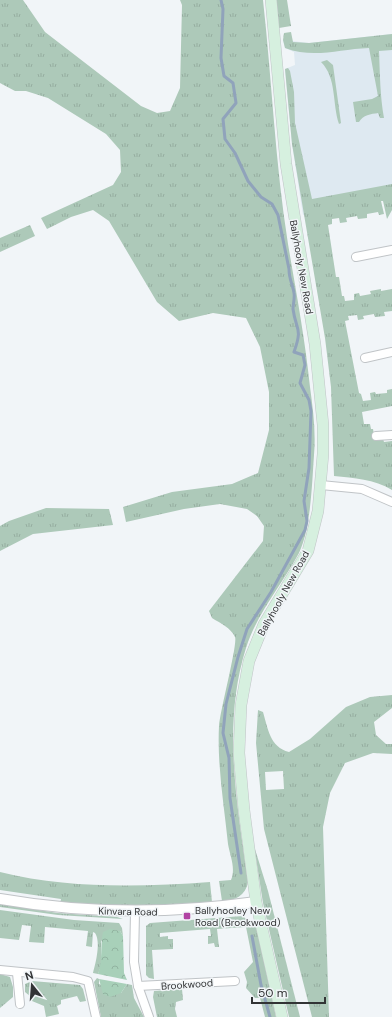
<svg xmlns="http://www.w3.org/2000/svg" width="392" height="1017" font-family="'DM Sans',sans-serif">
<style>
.built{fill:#dee9f1}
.grass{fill:url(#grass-tufts);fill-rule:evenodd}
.forest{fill:url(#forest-crowns)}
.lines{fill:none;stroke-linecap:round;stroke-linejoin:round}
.stream{stroke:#90a3bb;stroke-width:3}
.minor-casing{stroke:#c0c4c7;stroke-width:10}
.tertiary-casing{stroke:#c0c4c7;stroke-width:12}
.secondary-casing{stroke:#c0c4c7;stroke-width:12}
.minor{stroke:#fff;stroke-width:8}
.tertiary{stroke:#fff;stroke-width:10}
.secondary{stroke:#d6f0df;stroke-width:11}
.poi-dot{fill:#b144a3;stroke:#f1f5f8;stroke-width:1.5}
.labels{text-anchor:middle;stroke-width:3;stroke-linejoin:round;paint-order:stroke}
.street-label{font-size:10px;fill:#323435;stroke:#f1f5f8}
.poi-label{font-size:10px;fill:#323435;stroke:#f1f5f8;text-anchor:start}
</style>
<defs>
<pattern id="grass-tufts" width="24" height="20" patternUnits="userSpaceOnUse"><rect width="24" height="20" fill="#adc9b9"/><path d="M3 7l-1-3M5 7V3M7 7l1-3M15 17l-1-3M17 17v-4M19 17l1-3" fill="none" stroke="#95ada0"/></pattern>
<pattern id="forest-crowns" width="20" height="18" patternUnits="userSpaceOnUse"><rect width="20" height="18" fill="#a8d0b9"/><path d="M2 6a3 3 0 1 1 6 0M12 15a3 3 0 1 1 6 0" fill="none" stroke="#91b3a0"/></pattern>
</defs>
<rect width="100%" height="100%" fill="#f1f5f8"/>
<!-- built -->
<polygon class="built" points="392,34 392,199 303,215 292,144 285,69 295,65 294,52 285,48 283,40 309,43"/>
<!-- grass -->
<g class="grass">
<path d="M 0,0 L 23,0 L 45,32 L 141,106 L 157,113 L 170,111 L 180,88 L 182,5 L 180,0 L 263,0 C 272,81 275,163 288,244 C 296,291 305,339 310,387 C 313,409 316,432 314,455 C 312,483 311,528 299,553 C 282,585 257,613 246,648 C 222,724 237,804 248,882 C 246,895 235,901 222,901 L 219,881 L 231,880 C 236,868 230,856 228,844 C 224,805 217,765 219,726 C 220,711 238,643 235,637 C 231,628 220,623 212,618 L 209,611 L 263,541 L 264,526 L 257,516 L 247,509 L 220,504 L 184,509 L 126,522 L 123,507 L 172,492 L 232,484 L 258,473 L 269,430 L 269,392 L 260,347 L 246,318 L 213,313 L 179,321 L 157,302 L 109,221 L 93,210 L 71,217 L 47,229 L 41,218 L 113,185 L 121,172 L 120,150 L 106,134 L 48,98 L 26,91 L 15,91 L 0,83 Z"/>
<polygon points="276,0 287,0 291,26 279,28"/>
<path d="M 291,32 L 293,42 L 309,43 L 392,34 L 392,50 L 379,51 C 380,74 380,96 384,118 L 380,118 L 378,113 C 371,114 363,115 359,122 L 356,122 L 353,102 L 372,99 L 378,96 L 369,48 C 339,49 314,59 285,48 L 283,40 L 284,33 Z"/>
<path d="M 327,60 L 333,65 L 341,123 L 339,124 C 332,103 337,78 321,62 Z"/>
<path d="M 288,68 L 290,71 L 294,92 L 295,123 L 312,199 L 392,184 L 392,210 L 387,219 L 383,201 L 381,201 L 384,214 L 379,215 L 378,212 L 367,214 L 367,218 L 358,219 L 357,216 L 346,218 L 347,222 L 340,223 L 339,218 L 332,219 L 332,224 L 328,225 L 336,277 L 339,277 L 342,296 L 344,296 L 345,301 L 354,300 L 354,294 L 359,293 L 360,296 L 371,294 L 370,291 L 381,289 L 381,291 L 392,289 L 392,311 L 384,312 L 385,316 L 375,317 L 374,314 L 363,316 L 364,319 L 358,320 L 357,315 L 348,316 L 349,320 L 345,321 L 359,393 L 361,394 L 363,401 L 371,400 L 370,393 L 375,392 L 376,394 L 387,393 L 387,390 L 392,389 L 392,406 L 362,412 L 364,424 L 370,424 L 371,429 L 373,429 L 375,440 L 383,439 L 384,442 L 392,441 L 392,490 C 374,479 354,478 334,476 L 331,387 L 325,338 L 292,144 L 285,69 Z"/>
<polygon points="30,225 35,236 0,252 0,238"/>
<polygon points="46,508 109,509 113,525 33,534 0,551 0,526 9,521"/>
<path d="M 392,695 L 392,708 L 374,722 L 376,735 L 386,744 L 392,744 L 392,754 L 373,753 L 345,763 L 330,793 L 323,827 L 329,1017 L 312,1017 L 264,829 L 256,743 L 258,710 L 263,712 C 268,729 270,747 289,752 L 310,739 L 346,707 L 370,697 ZM 283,771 L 284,789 L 266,790 L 265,772 Z"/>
<polygon points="254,846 268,891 300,1017 289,1017 263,903"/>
<path d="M 0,872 C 68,889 141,887 210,882 L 212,902 L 136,907 L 60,904 L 61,899 L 0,890 Z"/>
<polygon points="0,904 58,913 117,917 123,919 58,915 0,907"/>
<path d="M 0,910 L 74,920 L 119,923 L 122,928 L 123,936 L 120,931 L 101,941 L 101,966 L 98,974 L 93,973 C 96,962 101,942 95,933 L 93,932 L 92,947 L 86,946 L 88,931 L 45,927 L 44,943 L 29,942 L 31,926 L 22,925 L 19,940 L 0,938 Z"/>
<polygon points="243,916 253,925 256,925 276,1017 265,1017 260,998 255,998 246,988 247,982 244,972 253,962 246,927 217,929 219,947 215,947 214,943 208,944 208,936 211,936 210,929 160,933 160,937 168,936 168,939 173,939 173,949 152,950 154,979 149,978 146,975 146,926 150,923"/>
<polygon points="0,974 10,977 13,987 13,997 0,1008"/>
<polygon points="97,978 99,979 99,984 121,993 127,984 132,985 134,998 144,1017 101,1017 94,982"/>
<polygon points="32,981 80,985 83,989 86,1001 80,1002 77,996 61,1000 61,1004 57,1006 59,1014 46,1017 44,1006 32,1001 31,997 25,992 25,984"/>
<polygon points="182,989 183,1000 176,1002 175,1009 177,1017 157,1017 153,997 154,991"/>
</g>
<!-- forest -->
<g class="forest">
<path d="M 110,929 L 120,931 L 123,936 L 124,973 L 127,980 L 98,974 C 103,960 100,946 103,932 Z"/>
<polygon points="99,979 127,984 121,993 110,997 103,994"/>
</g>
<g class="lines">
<!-- stream -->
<g class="stream">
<path d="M 221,0 L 223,9 L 221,58 L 224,76 L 233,83 L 236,103 L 223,119 L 225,139 L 235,153 L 248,181 L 261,197 L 272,204 L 278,215 L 289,269 C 289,280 293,285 294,293 C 295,298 293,304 293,309 C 296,331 303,327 294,352 L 303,355 L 305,365 L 300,383 L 309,400 L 311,411 L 309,468 L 304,501 L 307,521 L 305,530 L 271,592 L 247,629 L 238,657 L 226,704 L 223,733 L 229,758 L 230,798 L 241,873"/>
<polyline points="252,936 261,985 270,1017"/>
</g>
<!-- minor casing -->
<g class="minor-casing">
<g id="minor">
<polyline points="356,257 392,250"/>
<polyline points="365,358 392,352"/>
<polyline points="376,436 392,435"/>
<polyline points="321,485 362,489 392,502"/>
<polyline points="135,912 134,962 138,986 149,1017"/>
<polyline points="0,970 73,977 88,981 96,1017"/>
<polyline points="17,973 20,1004"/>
<polyline points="138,986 235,981"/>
</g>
</g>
<!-- tertiary casing -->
<g class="tertiary-casing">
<path id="tertiary" d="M 0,899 C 86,914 170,914 256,902"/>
</g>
<!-- secondary casing -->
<g class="secondary-casing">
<polyline id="secondary" points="271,0 286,164 315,344 323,425 323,454 318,511 308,551 264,624 249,661 241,705 239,753 244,810 256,902 282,1017"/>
</g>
<!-- minor -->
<use href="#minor" class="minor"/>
<!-- tertiary -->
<use href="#tertiary" class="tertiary"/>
<!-- secondary -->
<use href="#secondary" class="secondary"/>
</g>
<!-- markers -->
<rect class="poi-dot" x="183" y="912" width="8" height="8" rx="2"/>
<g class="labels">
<!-- street labels -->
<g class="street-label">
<text transform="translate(302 267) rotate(80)" y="4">Ballyhooly New Road</text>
<text transform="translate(283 593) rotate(-61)" y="4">Ballyhooly New Road</text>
<text transform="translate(128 911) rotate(1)" y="4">Kinvara Road</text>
<text transform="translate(187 984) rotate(-4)" y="4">Brookwood</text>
</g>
<!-- poi labels -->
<g class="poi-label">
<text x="195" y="914">Ballyhooley New<tspan x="195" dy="12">Road (Brookwood)</tspan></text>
</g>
</g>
<!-- north arrow -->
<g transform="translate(32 985) rotate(343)" stroke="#f1f5f8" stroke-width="3" paint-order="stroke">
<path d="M0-3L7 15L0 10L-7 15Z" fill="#323435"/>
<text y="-6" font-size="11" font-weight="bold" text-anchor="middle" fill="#323435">N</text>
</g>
<!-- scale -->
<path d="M252 997v6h73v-6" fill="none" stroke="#323435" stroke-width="2"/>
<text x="258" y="997" font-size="12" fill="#323435" stroke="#f1f5f8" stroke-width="3" paint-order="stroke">50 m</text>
</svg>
